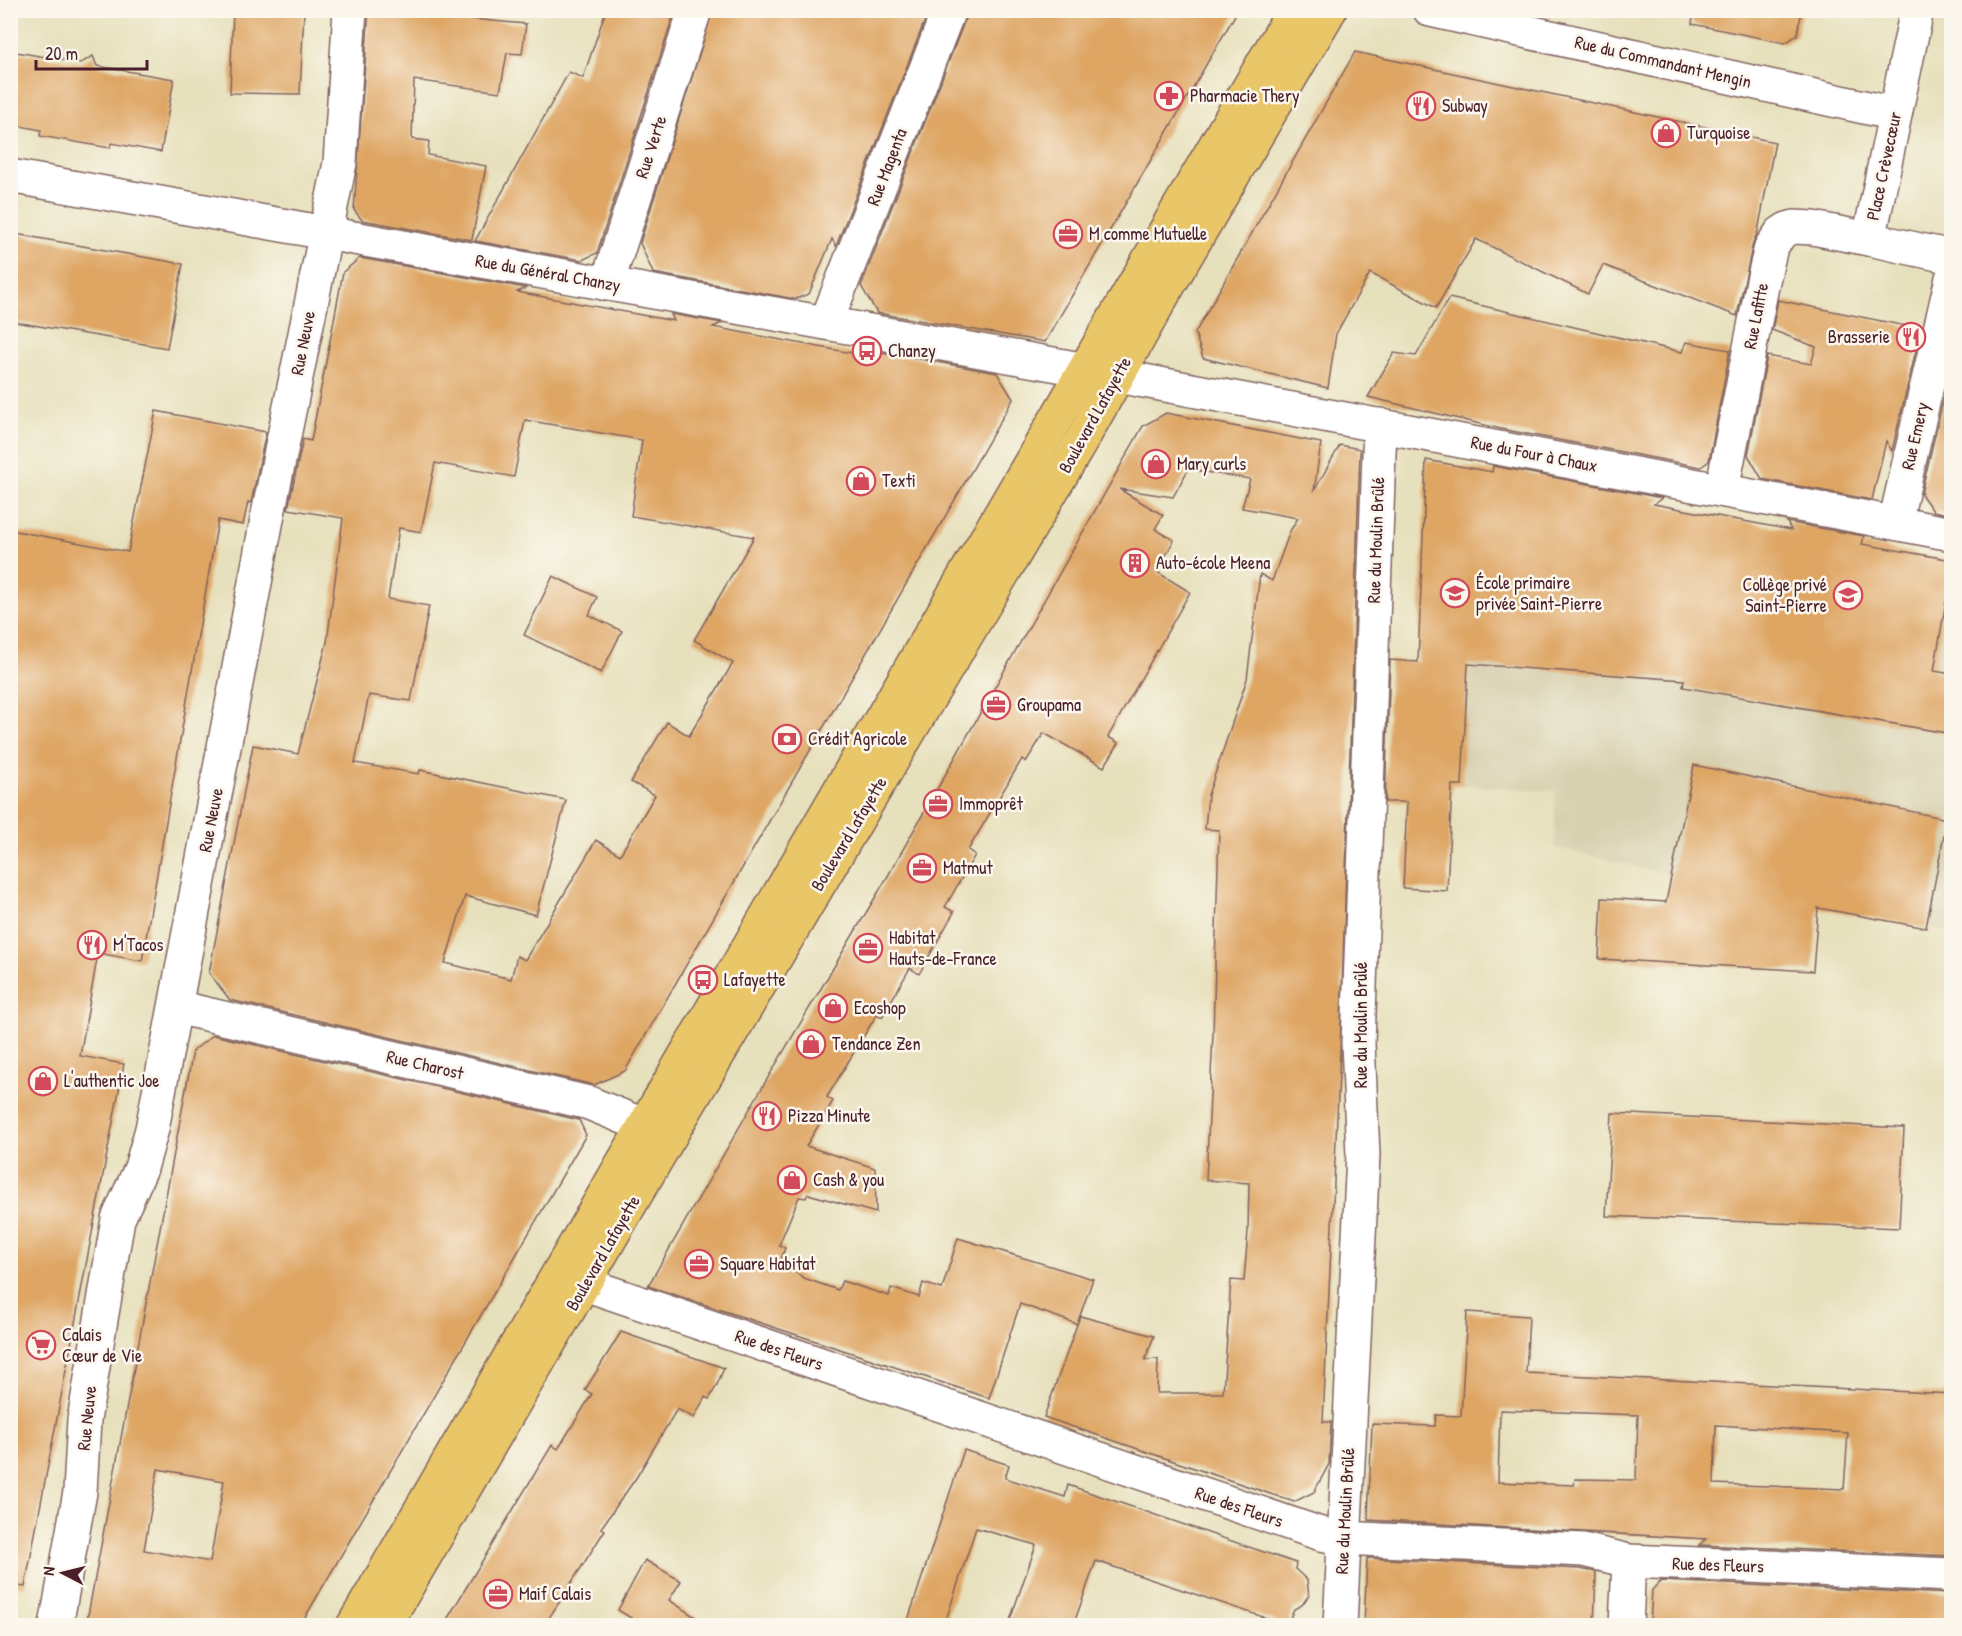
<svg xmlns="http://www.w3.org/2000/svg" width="1962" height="1636" font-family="'Patrick Hand',sans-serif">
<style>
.built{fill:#d8d1b1}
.building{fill:#dea563;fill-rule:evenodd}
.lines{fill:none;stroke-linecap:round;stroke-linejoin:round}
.minor-casing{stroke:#81635e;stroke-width:36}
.primary-casing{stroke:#81635e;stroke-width:36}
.minor{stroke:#fff;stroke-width:33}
.primary{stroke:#e9c769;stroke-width:33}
.labels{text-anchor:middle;stroke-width:5;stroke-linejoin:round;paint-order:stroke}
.street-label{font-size:18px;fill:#4a1f2b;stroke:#fbf7ec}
.poi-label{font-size:18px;fill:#4a1f2b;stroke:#fbf7ec;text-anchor:start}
</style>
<rect width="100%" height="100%" fill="#fbf7ec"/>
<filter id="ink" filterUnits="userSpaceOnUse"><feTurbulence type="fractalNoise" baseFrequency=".0167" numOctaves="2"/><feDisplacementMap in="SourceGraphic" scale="12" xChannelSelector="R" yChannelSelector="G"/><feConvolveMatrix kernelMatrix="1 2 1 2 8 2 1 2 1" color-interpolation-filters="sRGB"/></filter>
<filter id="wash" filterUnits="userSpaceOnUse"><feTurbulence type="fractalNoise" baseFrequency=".008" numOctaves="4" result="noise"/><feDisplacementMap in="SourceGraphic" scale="24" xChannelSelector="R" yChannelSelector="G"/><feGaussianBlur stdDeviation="1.35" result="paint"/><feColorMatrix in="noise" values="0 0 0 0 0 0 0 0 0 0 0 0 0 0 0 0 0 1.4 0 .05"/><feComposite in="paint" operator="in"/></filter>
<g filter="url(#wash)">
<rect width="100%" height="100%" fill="#e7e0bc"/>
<!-- built -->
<polygon class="built" points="1426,463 1951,560 1951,932 1786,902 1785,898 1671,875 1555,847 1555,791 1399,781 1404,661 1418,661"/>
<g id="blocks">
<!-- building -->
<g class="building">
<polygon points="233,10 304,10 300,94 230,93"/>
<polygon points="369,10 440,10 440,16 526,24 522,54 507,53 500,92 414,80 412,139 429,141 428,155 486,166 472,240 362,220 354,210"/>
<polygon points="606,10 675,10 597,253 582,260 475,241 569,72 583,78"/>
<polygon points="713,10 929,10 836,246 832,239 809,294 795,299 653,273 640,243"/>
<polygon points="967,10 1238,10 1045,342 877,313 861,286 966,17"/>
<polygon points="1694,10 1802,10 1797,35 1785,43 1692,24"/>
<polygon points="10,51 81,63 93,56 97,66 174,79 161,152 111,143 110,148 40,136 41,130 10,124"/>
<polygon points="1355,52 1775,142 1758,231 1753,243 1737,316 1603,265 1588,294 1476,239 1436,308 1370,273 1336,334 1328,388 1203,358 1195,333"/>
<polygon points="10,233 183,264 167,348 10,321"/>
<path d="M 360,258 L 526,288 L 517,292 L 674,321 L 671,314 L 722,323 L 713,327 L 862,355 L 865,349 L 997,373 L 1013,399 L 625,1071 L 594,1085 L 230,1000 L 209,973 L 253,745 L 298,754 L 327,642 L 343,518 L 288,509 L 303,439 L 311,441 L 343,272 ZM 525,420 L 642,440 L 631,516 L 754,537 L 694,640 L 733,663 L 689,736 L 667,722 L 631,782 L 655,795 L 620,855 L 596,840 L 525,960 L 517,956 L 511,979 L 445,963 L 465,896 L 536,915 L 566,800 L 420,770 L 419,774 L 355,763 L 369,695 L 411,701 L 429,606 L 388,599 L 399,528 L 421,532 L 435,463 L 514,477 Z"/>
<polygon points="1449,298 1682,352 1686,342 1730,350 1709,461 1701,467 1501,429 1368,397 1394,353 1416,356"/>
<polygon points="1778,300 1921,329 1892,451 1886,441 1872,500 1762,479 1748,455 1767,356 1811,364 1816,347 1772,330"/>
<polygon points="1952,363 1952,515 1933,511 1921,494"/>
<polygon points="156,411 266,432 251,503 248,502 243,525 218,520 142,961 98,953 80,1056 124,1064 25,1587 10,1585 10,530 128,552"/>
<polygon points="1166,413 1321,443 1314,491 1340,445 1360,449 1340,1052 1323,1422 1331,1422 1329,1464 1314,1492 1294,1502 1044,1417 1080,1316 1154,1336 1145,1360 1158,1359 1157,1393 1223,1393 1231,1280 1244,1281 1248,1231 1249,1183 1206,1180 1213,1034 1219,830 1205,829 1208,795 1247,679 1260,574 1272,581 1290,531 1298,518 1242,508 1250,479 1199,471 1190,466 1173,497 1119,489 1163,515 1155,529 1174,540 1157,572 1190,592 1108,737 1119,743 1104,767 1044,733 1026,762 1022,759 968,850 975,855 945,907 954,912 919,974 910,968 882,1017 877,1014 827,1097 833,1101 806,1146 875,1168 876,1213 808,1194 806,1198 799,1197 779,1245 785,1248 780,1263 804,1278 838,1290 842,1281 889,1296 891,1288 919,1297 923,1283 942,1289 958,1238 1093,1279 1077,1324 1020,1304 989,1398 648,1286 763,1086 885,881 1143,426"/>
<polygon points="1426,460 1492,472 1493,466 1662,498 1654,504 1791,530 1787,522 1864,536 1862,544 1952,560 1952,602 1946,601 1934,671 1952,674 1952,734 1683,687 1684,680 1468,664 1462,785 1452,785 1447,891 1403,888 1407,802 1385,802 1390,660 1418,662"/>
<polygon points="553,576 597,597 589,615 622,631 601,673 524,635"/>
<polygon points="1694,765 1947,819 1926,928 1818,908 1813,971 1599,959 1602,898 1666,902"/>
<path d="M 213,1035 L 579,1120 L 586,1135 L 300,1626 L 86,1626 L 193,1051 ZM 158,1469 L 224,1481 L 210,1562 L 144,1550 Z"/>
<polygon points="1612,1113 1904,1128 1899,1228 1606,1216"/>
<path d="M 1467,1312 L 1529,1316 L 1526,1373 L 1952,1394 L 1952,1556 L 1699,1545 L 1706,1539 L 1368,1520 L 1372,1424 L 1435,1426 L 1436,1415 L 1461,1416 ZM 1500,1410 L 1638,1415 L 1636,1480 L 1575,1479 L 1574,1485 L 1498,1482 ZM 1716,1425 L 1848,1433 L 1844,1489 L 1714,1484 Z"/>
<polygon points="621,1332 724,1368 717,1385 709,1399 705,1397 694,1418 677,1409 636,1478 601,1528 605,1530 544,1626 443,1626 552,1445 558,1449 592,1394 585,1390"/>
<polygon points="964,1450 1009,1465 1005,1478 1065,1497 1068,1485 1296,1563 1295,1569 1307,1580 1309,1595 1302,1605 1294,1609 1287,1625 1096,1561 1073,1626 1008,1626 1036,1545 976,1528 944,1626 906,1626"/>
<polygon points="1367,1558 1580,1569 1596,1572 1594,1626 1364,1626"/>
<polygon points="645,1560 681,1581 669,1600 709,1626 644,1626 618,1610"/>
<polygon points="1661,1581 1952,1594 1952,1626 1650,1626 1652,1590"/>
</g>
</g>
</g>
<g filter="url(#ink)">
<use href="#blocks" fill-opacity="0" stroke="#81635e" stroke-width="1.5"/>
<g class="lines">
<!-- minor casing -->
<g class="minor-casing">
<g id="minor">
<polyline points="1430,10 1895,114"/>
<polyline points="1917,10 1869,239 1952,257"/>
<polyline points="10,176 1086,370 1952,534"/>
<polyline points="607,284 695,10"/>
<polyline points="826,323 949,10"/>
<polyline points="1722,490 1763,281 1771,247 1781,233 1787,229 1794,227 1813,228 1869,239"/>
<polyline points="1895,523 1952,278"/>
<polyline points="176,1007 589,1103 670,1136"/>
<polyline points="558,1275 1321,1534 1343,1538 1583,1550 1629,1561 1952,1575"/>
<polyline points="56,1626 80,1492 84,1420 118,1219 141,1168 152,1129 267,519 340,163 350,10"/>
<polyline points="1340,1626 1363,1155 1358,1043 1380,425"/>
<polyline points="1626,1626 1629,1561"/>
</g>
</g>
<!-- primary casing -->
<g class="primary-casing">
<g id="primary">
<polyline points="353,1626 1294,10"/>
<polyline points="384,1626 670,1136 1083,438 1163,295 1330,10"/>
</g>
</g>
<!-- minor -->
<use href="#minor" class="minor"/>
<!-- primary -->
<use href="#primary" class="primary"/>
</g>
</g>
<!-- icons -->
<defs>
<g id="pharmacy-ring" transform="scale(1.5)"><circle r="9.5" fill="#fbf7ec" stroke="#d1495b" stroke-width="1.5"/><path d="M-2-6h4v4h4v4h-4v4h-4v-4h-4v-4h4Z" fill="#d1495b"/></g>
<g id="restaurant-ring" transform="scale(1.5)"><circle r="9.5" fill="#fbf7ec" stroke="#d1495b" stroke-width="1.5"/><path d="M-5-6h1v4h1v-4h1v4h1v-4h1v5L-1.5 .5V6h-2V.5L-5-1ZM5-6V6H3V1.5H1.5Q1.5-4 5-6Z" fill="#d1495b"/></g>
<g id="shop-ring" transform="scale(1.5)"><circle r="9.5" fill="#fbf7ec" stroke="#d1495b" stroke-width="1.5"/><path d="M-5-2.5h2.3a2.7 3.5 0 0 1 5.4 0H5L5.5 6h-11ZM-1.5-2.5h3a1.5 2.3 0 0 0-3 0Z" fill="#d1495b"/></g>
<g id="office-ring" transform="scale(1.5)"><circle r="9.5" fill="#fbf7ec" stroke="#d1495b" stroke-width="1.5"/><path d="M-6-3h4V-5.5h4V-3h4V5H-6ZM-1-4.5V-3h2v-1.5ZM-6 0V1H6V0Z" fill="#d1495b"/></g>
<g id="bus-ring" transform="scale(1.5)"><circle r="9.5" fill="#fbf7ec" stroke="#d1495b" stroke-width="1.5"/><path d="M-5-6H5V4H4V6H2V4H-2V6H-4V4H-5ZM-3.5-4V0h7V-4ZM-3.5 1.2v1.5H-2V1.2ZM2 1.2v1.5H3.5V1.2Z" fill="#d1495b"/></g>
<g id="building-ring" transform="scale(1.5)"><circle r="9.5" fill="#fbf7ec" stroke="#d1495b" stroke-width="1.5"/><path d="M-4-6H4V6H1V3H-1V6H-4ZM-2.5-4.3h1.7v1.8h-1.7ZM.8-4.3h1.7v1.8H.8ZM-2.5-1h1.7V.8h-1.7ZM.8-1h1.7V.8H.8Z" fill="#d1495b"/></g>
<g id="school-ring" transform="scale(1.5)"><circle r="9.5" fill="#fbf7ec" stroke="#d1495b" stroke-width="1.5"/><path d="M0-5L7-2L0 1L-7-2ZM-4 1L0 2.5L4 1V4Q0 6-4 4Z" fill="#d1495b"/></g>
<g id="bank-ring" transform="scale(1.5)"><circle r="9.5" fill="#fbf7ec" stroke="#d1495b" stroke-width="1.5"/><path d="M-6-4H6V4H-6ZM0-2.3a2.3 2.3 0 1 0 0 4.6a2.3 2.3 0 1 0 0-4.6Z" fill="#d1495b"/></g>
<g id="supermarket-ring" transform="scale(1.5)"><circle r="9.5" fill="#fbf7ec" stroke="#d1495b" stroke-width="1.5"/><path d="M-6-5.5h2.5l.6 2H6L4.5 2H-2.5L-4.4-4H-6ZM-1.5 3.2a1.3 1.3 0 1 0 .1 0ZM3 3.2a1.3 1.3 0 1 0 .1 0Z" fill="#d1495b"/></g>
</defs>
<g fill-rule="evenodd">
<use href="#pharmacy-ring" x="1169" y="96"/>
<use href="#restaurant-ring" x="1421" y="106"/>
<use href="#shop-ring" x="1666" y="133"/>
<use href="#office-ring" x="1068" y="234"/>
<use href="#restaurant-ring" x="1911" y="337"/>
<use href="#bus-ring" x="867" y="351"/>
<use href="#shop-ring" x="1156" y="464"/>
<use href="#shop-ring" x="861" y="481"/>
<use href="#building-ring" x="1135" y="563"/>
<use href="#school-ring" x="1455" y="593"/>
<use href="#school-ring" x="1848" y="595"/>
<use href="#office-ring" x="996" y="705"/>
<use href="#bank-ring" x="787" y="739"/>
<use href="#office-ring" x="938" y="804"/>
<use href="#office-ring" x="922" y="868"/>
<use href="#restaurant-ring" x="92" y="945"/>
<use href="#office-ring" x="868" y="948"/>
<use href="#bus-ring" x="703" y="980"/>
<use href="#shop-ring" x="833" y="1008"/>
<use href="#shop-ring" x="811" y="1044"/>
<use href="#shop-ring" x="43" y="1081"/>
<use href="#restaurant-ring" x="767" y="1116"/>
<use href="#shop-ring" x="792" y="1180"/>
<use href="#office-ring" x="699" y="1264"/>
<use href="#supermarket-ring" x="41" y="1345"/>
<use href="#office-ring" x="498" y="1594"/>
</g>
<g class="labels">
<!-- street labels -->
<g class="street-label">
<text transform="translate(1663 62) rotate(13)" y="6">Rue du Commandant Mengin</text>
<text transform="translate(651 147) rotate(-72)" y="6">Rue Verte</text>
<text transform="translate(1884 166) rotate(-78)" y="6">Place Crèvecœur</text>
<text transform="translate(887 167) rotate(-69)" y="6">Rue Magenta</text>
<text transform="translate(548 273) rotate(10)" y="6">Rue du Général Chanzy</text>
<text transform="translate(1756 316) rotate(-79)" y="6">Rue Lafitte</text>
<text transform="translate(303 343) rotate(-79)" y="6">Rue Neuve</text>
<text transform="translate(1095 415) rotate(-61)" y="6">Boulevard Lafayette</text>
<text transform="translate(1915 436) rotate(-77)" y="6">Rue Emery</text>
<text transform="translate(1534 454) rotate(11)" y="6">Rue du Four à Chaux</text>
<text transform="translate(1376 540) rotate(-88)" y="6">Rue du Moulin Brûlé</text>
<text transform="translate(211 820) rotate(-79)" y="6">Rue Neuve</text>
<text transform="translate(849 834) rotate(-59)" y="6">Boulevard Lafayette</text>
<text transform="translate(1361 1025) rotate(-90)" y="6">Rue du Moulin Brûlé</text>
<text transform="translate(425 1065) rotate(13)" y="6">Rue Charost</text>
<text transform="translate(603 1253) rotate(-60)" y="6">Boulevard Lafayette</text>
<text transform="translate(779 1350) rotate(19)" y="6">Rue des Fleurs</text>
<text transform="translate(87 1418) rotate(-84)" y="6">Rue Neuve</text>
<text transform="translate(1239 1507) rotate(19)" y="6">Rue des Fleurs</text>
<text transform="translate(1345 1511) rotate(-87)" y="6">Rue du Moulin Brûlé</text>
<text transform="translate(1718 1565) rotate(2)" y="6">Rue des Fleurs</text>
</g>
<!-- poi labels -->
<g class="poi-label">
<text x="1190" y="102">Pharmacie Thery</text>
<text x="1442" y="112">Subway</text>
<text x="1687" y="139">Turquoise</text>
<text x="1089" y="240">M comme Mutuelle</text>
<text x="1890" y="343" text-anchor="end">Brasserie</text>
<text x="888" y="357">Chanzy</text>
<text x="1177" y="470">Mary curls</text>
<text x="882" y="487">Texti</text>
<text x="1156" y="569">Auto-école Meena</text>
<text x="1476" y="589">École primaire<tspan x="1476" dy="21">privée Saint-Pierre</tspan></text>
<text x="1827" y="591" text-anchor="end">Collège privé<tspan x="1827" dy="21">Saint-Pierre</tspan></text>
<text x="1017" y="711">Groupama</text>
<text x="808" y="745">Crédit Agricole</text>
<text x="959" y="810">Immoprêt</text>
<text x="943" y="874">Matmut</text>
<text x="889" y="944">Habitat<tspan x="889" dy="21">Hauts-de-France</tspan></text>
<text x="113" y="951">M'Tacos</text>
<text x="724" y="986">Lafayette</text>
<text x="854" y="1014">Ecoshop</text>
<text x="832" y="1050">Tendance Zen</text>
<text x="64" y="1087">L'authentic Joe</text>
<text x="788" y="1122">Pizza Minute</text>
<text x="813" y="1186">Cash &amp; you</text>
<text x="720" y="1270">Square Habitat</text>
<text x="62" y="1341">Calais<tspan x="62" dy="21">Cœur de Vie</tspan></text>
<text x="519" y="1600">Maif Calais</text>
</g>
</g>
<!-- margin -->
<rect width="1962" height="1636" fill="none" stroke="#fbf7ec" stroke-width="36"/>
<!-- north arrow -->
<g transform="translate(63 1573) rotate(277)" stroke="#fbf7ec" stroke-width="4.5" paint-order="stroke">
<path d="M0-4.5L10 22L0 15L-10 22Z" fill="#4a1f2b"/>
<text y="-9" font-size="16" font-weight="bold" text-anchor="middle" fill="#4a1f2b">N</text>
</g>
<!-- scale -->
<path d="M36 60v9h111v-9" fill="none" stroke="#4a1f2b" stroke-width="3"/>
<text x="45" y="60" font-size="18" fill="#4a1f2b" stroke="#fbf7ec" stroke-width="4.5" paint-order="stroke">20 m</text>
</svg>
